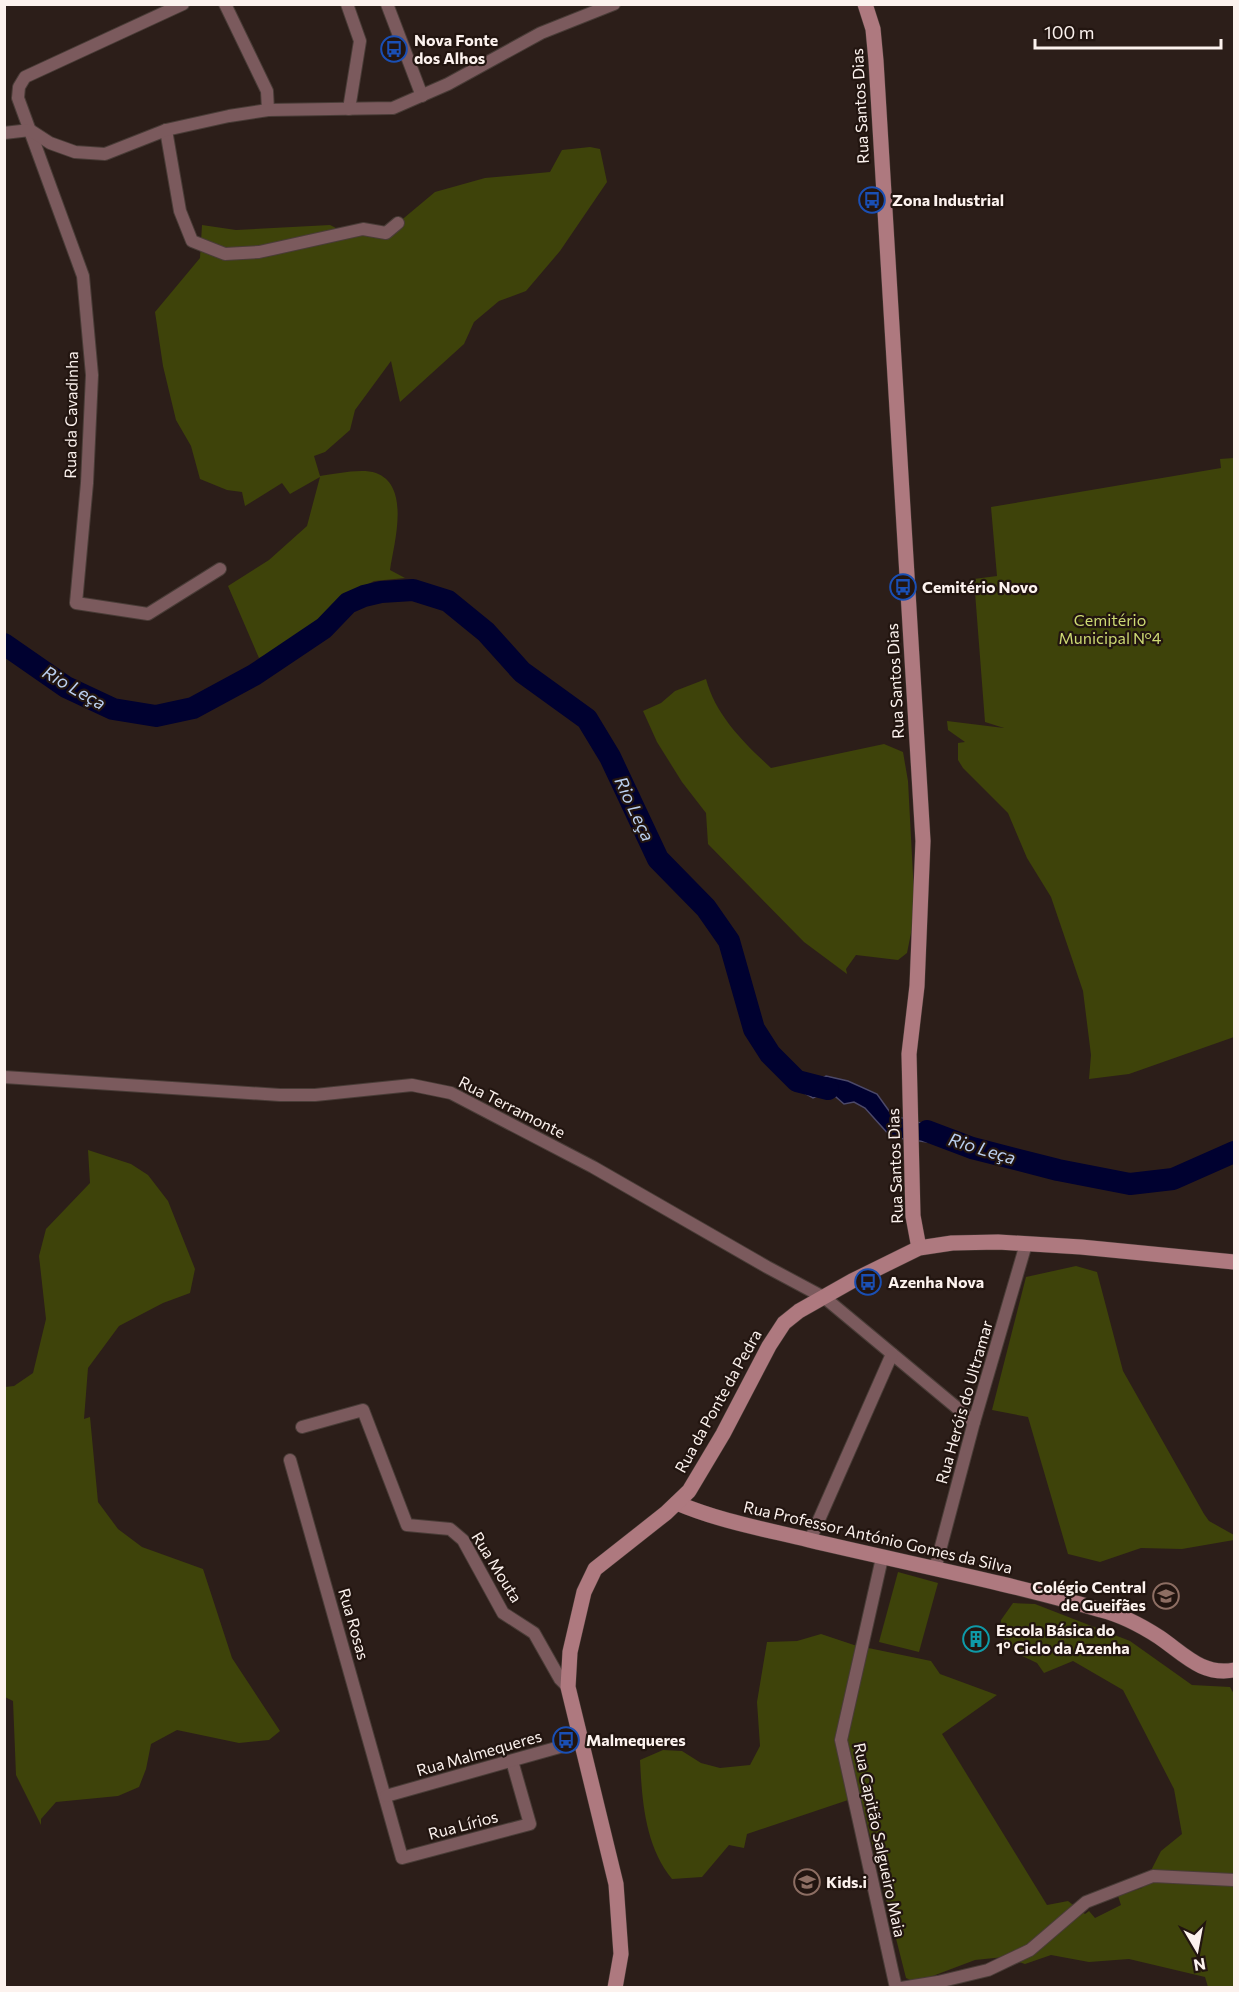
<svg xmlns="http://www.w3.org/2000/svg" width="1239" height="1992" font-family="Commissioner,sans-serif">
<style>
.green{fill:#3e430a}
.water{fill:#000130;stroke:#4c4969;stroke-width:1.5}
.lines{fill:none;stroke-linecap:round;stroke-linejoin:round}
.river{stroke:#000130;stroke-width:22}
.street-casing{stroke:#493c37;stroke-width:14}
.secondary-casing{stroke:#493c37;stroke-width:16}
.street{stroke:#7b5a5d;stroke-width:12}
.secondary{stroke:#ae797f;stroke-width:15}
.labels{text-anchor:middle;stroke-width:4.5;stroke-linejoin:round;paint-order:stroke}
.poi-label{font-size:16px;font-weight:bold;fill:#fcf2ee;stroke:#221510;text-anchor:start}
.street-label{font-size:16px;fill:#fcf2ee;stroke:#221510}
.park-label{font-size:16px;fill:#cdd973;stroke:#221510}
.water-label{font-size:18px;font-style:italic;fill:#bbd0f0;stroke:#221510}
</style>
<rect width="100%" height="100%" fill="#2c1e19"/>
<!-- green -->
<g class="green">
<path d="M 590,147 L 600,149 L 607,182 L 560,251 L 526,291 L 499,301 L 474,322 L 464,344 L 400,402 L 391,361 L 355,410 L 350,430 L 325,452 L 314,456 L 320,476 C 336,474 361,468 376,473 C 411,486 394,543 390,570 L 405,578 L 374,581 L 347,595 L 291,642 L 259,658 L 228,586 L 269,560 L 307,526 L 320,477 L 290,494 L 282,483 L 245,506 L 242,492 L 227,490 L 200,479 L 191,446 L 176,420 L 163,366 L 155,312 L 200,258 L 202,225 L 236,230 L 330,225 L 346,233 L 386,233 L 435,192 L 485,178 L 550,172 L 562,150 Z"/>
<polygon points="1234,458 1234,1037 1129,1074 1089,1079 1091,1055 1083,991 1051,897 1027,858 1008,813 963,768 958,760 958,743 965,742 948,730 947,721 1004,728 985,722 974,579 997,576 991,507 1221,468 1220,459"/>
<path d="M 706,679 C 716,716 744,743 771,768 L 884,744 L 903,752 L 908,781 L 915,913 L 907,953 L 898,960 L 856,955 L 846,969 L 847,974 L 804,942 L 708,844 L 706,813 L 682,782 L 657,742 L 643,711 L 661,703 L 675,691 Z"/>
<polygon points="88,1150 131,1164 148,1175 168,1201 195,1269 190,1293 163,1303 119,1326 88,1368 84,1419 90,1417 98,1502 118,1529 142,1547 203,1569 232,1658 280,1731 269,1740 239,1743 177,1730 151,1744 146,1769 139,1787 118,1796 56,1802 41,1819 41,1825 16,1775 13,1701 5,1697 5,1387 14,1386 33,1373 46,1319 39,1256 46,1229 90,1183"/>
<polygon points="1076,1266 1097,1272 1123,1371 1204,1514 1209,1521 1234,1535 1234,1540 1182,1549 1141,1548 1100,1562 1068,1554 1028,1417 992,1410 1026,1277"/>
<polygon points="898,1572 938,1583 919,1652 879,1642"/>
<path d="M 1013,1603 L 1035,1604 L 1130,1641 L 1192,1685 L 1230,1687 L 1234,1694 L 1234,1987 L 1208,1987 L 1205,1977 L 1129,1959 L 1089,1962 L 1051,1955 L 1025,1964 L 1004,1957 L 975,1960 L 930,1977 L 913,1981 L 906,1978 L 860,1796 L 747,1834 L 744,1848 L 729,1845 L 702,1877 L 672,1879 C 645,1846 642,1801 640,1760 L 663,1750 L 682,1751 L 701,1763 L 720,1768 L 750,1765 L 760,1746 L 757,1702 L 767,1642 L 797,1641 L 821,1634 L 854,1645 L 931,1661 L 940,1674 L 997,1695 L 942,1734 L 1047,1905 L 1068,1901 L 1085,1914 L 1089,1911 L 1095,1918 L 1121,1905 L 1118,1896 L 1142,1888 L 1161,1851 L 1182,1834 L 1174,1789 L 1123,1690 L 1073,1661 L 1044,1673 L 1037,1663 L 1014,1652 L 1000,1634 L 1001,1620 Z"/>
</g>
<!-- water -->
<polygon class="water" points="826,1076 848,1081 877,1094 892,1115 956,1133 955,1146 891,1137 865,1108 854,1102 844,1104 829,1091 813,1098 797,1089 800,1079 815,1082"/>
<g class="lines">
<!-- river -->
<g class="river">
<polyline points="4,644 66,687 113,709 156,716 193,708 254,675 324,628 348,603 364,596 381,592 413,590 448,601 486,632 522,672 587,719 610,757 658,859 706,908 729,941 754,1029 770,1054 797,1081 828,1089"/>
<polyline points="927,1131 972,1148 1058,1170 1130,1184 1173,1179 1234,1152"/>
</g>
<!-- street casing -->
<g class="street-casing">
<g id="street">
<polyline points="183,4 25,77 19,87 18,98 83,276 92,375 87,483 76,603 148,614 220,569"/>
<polyline points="225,4 267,91 268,110"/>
<polyline points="347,4 360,41 349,109"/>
<polyline points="387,4 422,96"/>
<polyline points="166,130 180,211 192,241 225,254 259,252 363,229 386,233 398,223"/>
<polyline points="4,133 30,130 50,143 75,152 105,154 166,130 229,116 268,110 393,108 448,84 541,33 614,4"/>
<polyline points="4,1077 280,1095 315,1095 412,1085 451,1093 593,1167 767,1267 825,1298 974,1422"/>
<polyline points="302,1427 363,1410 407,1525 450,1529 463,1540 503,1613 534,1633 560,1679 568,1687"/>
<polyline points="290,1460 402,1858 530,1824 512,1761"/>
<polyline points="810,1540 892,1354"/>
<polyline points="882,1558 841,1740 896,1988"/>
<polyline points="935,1569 974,1422 1026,1244"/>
<polyline points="386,1796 581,1741"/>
<polyline points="901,1988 938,1982 988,1970 1030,1950 1086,1902 1153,1876 1234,1880"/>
</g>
</g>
<!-- secondary casing -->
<g class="secondary-casing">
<g id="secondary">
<polyline points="865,4 873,29 876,61 923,841 917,986 909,1054 913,1216 919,1248"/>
<path d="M 677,1503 C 719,1521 764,1529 809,1540 C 906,1563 1005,1582 1101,1610 C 1121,1615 1142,1626 1159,1637 C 1184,1654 1202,1676 1234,1670"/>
<polyline points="615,1988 621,1954 616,1884 568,1687 570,1652 584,1592 595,1569 666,1513 689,1491 723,1434 769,1346 784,1323 799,1311 852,1281 919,1248 952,1243 998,1242 1081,1247 1234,1262"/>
</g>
</g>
<!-- street -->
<use href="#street" class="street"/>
<!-- secondary -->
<use href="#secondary" class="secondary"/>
</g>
<!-- icons -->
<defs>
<g id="bus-ring" transform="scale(1.35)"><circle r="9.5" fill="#221510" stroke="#1a4fb4" stroke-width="1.5"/><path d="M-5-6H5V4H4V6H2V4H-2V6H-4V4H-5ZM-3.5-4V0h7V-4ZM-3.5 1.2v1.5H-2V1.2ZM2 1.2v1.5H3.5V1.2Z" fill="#1a4fb4"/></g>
<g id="school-ring" transform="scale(1.35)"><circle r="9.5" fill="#221510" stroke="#8d6e63" stroke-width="1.5"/><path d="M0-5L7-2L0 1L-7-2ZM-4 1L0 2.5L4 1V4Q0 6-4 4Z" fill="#8d6e63"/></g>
<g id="building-ring" transform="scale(1.35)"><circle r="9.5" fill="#221510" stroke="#0f9aa8" stroke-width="1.5"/><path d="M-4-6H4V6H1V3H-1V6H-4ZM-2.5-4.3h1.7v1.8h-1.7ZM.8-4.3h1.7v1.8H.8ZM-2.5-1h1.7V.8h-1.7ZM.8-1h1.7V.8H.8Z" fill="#0f9aa8"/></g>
</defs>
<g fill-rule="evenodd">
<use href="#bus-ring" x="394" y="49"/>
<use href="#bus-ring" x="872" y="200"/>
<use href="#bus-ring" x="903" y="587"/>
<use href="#bus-ring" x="868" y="1282"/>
<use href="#school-ring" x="1166" y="1596"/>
<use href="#building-ring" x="976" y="1639"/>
<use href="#bus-ring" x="566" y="1740"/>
<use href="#school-ring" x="807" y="1882"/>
</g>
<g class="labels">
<!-- poi labels -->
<g class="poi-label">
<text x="414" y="46">Nova Fonte<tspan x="414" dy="18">dos Alhos</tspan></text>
<text x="892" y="206">Zona Industrial</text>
<text x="922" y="593">Cemitério Novo</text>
<text x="888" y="1288">Azenha Nova</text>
<text x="1146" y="1593" text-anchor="end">Colégio Central<tspan x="1146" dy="18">de Gueifães</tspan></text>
<text x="996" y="1636">Escola Básica do<tspan x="996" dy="18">1º Ciclo da Azenha</tspan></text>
<text x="586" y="1746">Malmequeres</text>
<text x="826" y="1888">Kids.i</text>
</g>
<!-- street labels -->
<g class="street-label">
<text transform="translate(860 106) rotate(-93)" y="6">Rua Santos Dias</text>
<text transform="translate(71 415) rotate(-89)" y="6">Rua da Cavadinha</text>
<text transform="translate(895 681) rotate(-93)" y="6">Rua Santos Dias</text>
<text transform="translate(512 1107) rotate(27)" y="6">Rua Terramonte</text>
<text transform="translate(895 1166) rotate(-92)" y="6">Rua Santos Dias</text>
<text transform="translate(718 1401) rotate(-61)" y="6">Rua da Ponte da Pedra</text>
<text transform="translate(964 1402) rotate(-74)" y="6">Rua Heróis do Ultramar</text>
<text transform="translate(878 1537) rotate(13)" y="6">Rua Professor António Gomes da Silva</text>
<text transform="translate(497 1567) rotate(58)" y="6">Rua Mouta</text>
<text transform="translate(354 1624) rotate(74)" y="6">Rua Rosas</text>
<text transform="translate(479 1753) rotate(-16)" y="6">Rua Malmequeres</text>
<text transform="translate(463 1825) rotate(-15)" y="6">Rua Lírios</text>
<text transform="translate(880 1840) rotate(78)" y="6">Rua Capitão Salgueiro Maia</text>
</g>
<!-- park labels -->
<g class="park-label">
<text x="1110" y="626">Cemitério<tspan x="1110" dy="18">Municipal Nº4</tspan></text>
</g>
<!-- water labels -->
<g class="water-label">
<text transform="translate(74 688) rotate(30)" y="6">Rio Leça</text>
<text transform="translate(634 809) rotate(65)" y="6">Rio Leça</text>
<text transform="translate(982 1149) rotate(17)" y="6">Rio Leça</text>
</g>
</g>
<!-- border -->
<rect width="1239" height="1992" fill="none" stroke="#fcf2ee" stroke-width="12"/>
<!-- north arrow -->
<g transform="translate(1197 1950) rotate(170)" stroke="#221510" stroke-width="4.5" paint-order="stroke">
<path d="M0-4.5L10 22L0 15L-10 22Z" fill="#fcf2ee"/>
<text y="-9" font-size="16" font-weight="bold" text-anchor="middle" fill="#fcf2ee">N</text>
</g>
<!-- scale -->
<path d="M1035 39v9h186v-9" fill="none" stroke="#fcf2ee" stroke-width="3"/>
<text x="1044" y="39" font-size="18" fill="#fcf2ee" stroke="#221510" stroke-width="4.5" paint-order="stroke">100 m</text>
</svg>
